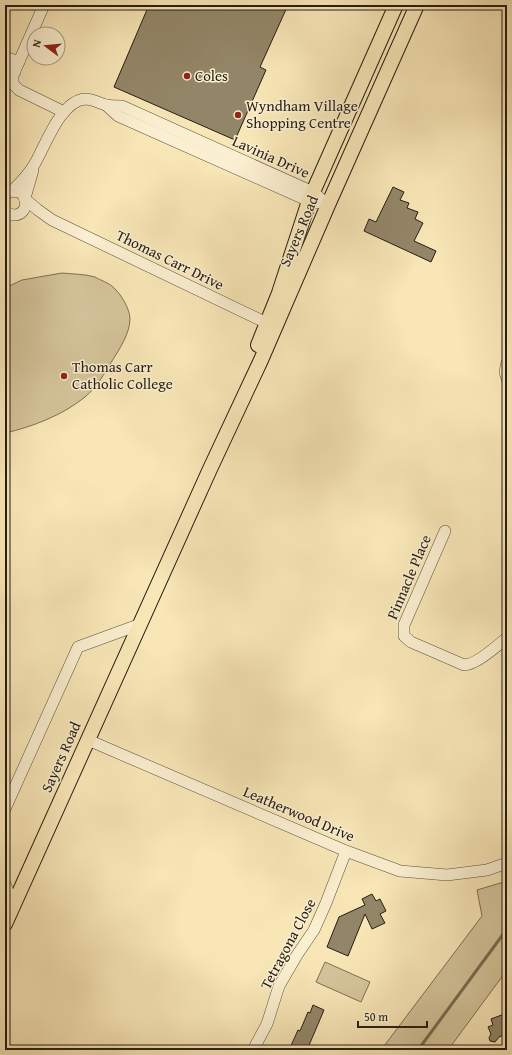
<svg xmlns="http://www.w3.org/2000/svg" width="512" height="1055" font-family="'Gentium Book Plus',serif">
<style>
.green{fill:#d4c49b;stroke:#7d7056}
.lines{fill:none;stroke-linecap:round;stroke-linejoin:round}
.stream{stroke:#796d53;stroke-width:3}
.building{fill:#938668;stroke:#261d12}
.minor-casing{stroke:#5a4f3b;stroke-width:12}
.major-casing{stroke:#261d12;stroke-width:16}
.minor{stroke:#faefd0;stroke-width:11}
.major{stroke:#f8e6b7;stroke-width:14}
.poi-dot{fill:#8f2418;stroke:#faefd0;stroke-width:1.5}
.labels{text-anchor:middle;stroke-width:3;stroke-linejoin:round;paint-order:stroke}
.poi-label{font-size:15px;fill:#261d12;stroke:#faefd0;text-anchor:start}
.street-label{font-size:15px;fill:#261d12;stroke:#faefd0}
</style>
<rect width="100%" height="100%" fill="#f8e6b7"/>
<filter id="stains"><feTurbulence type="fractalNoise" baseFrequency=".005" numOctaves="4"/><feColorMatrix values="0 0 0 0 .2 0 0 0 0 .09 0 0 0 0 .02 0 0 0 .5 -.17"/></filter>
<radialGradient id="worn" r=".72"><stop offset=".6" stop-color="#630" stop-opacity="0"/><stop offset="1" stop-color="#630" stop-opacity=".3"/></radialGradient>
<!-- green -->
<g class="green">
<path d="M 62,273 C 72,274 85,274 95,277 C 100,280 109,283 113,287 C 121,294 130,309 130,319 C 130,333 119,350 112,361 C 104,374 97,387 85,397 C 63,415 32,427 5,433 L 5,288 L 22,280 Z"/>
<polygon points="507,881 507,970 448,1050 381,1050 482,916 477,890"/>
<polygon points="325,962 370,982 361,1002 316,982"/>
</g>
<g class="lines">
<!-- stream -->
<polyline class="stream" points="418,1050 507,929"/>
</g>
<!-- building -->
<g class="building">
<polygon points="149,5 288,5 260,67 266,70 235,140 114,87"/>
<polygon points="393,187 404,192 400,200 409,203 407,208 418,212 415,219 423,223 414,241 436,251 431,262 364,231 369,219 376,222"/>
<polygon points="372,894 376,901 380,899 386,911 380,914 385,923 372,929 365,914 348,956 327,947 339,917 365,905 362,899"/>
<polygon points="313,1005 324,1010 307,1050 289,1050 298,1030 300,1031 308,1012 310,1013"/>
<polygon points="507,1013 507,1034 499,1037 495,1042 490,1041 489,1038 491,1034 488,1027 493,1025 491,1019"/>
</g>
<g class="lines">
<!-- minor casing -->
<g class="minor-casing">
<g id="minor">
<polyline points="44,5 13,75 13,84 19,90 64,112"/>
<polyline points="5,57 19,62"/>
<polyline points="5,68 15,72"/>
<polyline points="106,105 118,116 309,201 317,203"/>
<path d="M 12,191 C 20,183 28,175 34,165 C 45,147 60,101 85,99 C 93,99 99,103 106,105 C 111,106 117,106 122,106 L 313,192 L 328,205"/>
<path d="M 5,195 L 11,191 L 20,192 C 34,205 19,223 5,211"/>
<polyline points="25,198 33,170"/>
<polyline points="25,199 38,210 52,220 273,326"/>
<polyline points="507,362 505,372 507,379"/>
<path d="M 445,531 L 404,625 L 404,636 L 411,642 L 464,665 C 478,664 496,646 507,638"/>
<polyline points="88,740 346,851 400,871 447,875 487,870 507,863"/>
<polyline points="5,809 78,647 141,624"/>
<polyline points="5,884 13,905"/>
<polyline points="253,1050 267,1024 279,986 297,955 314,930 326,903 346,851"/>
</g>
</g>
<!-- major casing -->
<g class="major-casing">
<g id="major">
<polyline points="258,345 279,293 309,201 396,5"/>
<polyline points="5,924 210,469 261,360 328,205 417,5"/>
</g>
</g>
<!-- minor -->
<use href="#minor" class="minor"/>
<!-- major -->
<use href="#major" class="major"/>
</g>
<!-- markers -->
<g class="poi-dot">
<circle cx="187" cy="76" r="4"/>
<circle cx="238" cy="115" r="4"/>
<circle cx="64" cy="376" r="4"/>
</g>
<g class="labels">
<!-- poi labels -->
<g class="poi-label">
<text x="195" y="81">Coles</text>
<text x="246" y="111">Wyndham Village<tspan x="246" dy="17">Shopping Centre</tspan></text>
<text x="72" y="372">Thomas Carr<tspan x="72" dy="17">Catholic College</tspan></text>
</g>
<!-- street labels -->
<g class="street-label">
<text transform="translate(271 157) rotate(24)" y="5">Lavinia Drive</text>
<text transform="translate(299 231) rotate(-67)" y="5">Sayers Road</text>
<text transform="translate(170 260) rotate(26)" y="5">Thomas Carr Drive</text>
<text transform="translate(409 577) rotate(-67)" y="5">Pinnacle Place</text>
<text transform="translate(61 757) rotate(-66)" y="5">Sayers Road</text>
<text transform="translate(299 814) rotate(23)" y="5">Leatherwood Drive</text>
<text transform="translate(288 944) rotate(-62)" y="5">Tetragona Close</text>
</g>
</g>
<!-- margin -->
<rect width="512" height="1055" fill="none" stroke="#f8e6b7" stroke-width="20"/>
<rect x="6" y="6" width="500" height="1043" fill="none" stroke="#261d12" stroke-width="2"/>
<rect x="10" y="10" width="492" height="1035" fill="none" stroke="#261d12"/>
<!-- north arrow -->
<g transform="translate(46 46) rotate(286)"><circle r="19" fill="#faefd0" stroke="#a59b84"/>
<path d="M0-3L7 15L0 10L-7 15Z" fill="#8f2418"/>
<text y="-6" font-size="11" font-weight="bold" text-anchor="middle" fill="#261d12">N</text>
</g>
<!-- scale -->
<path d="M358 1021v6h69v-6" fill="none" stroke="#261d12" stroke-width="2"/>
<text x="364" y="1021" font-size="12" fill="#261d12" stroke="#faefd0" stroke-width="3" paint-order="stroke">50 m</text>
<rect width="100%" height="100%" filter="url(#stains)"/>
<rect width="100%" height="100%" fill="url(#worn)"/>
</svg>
